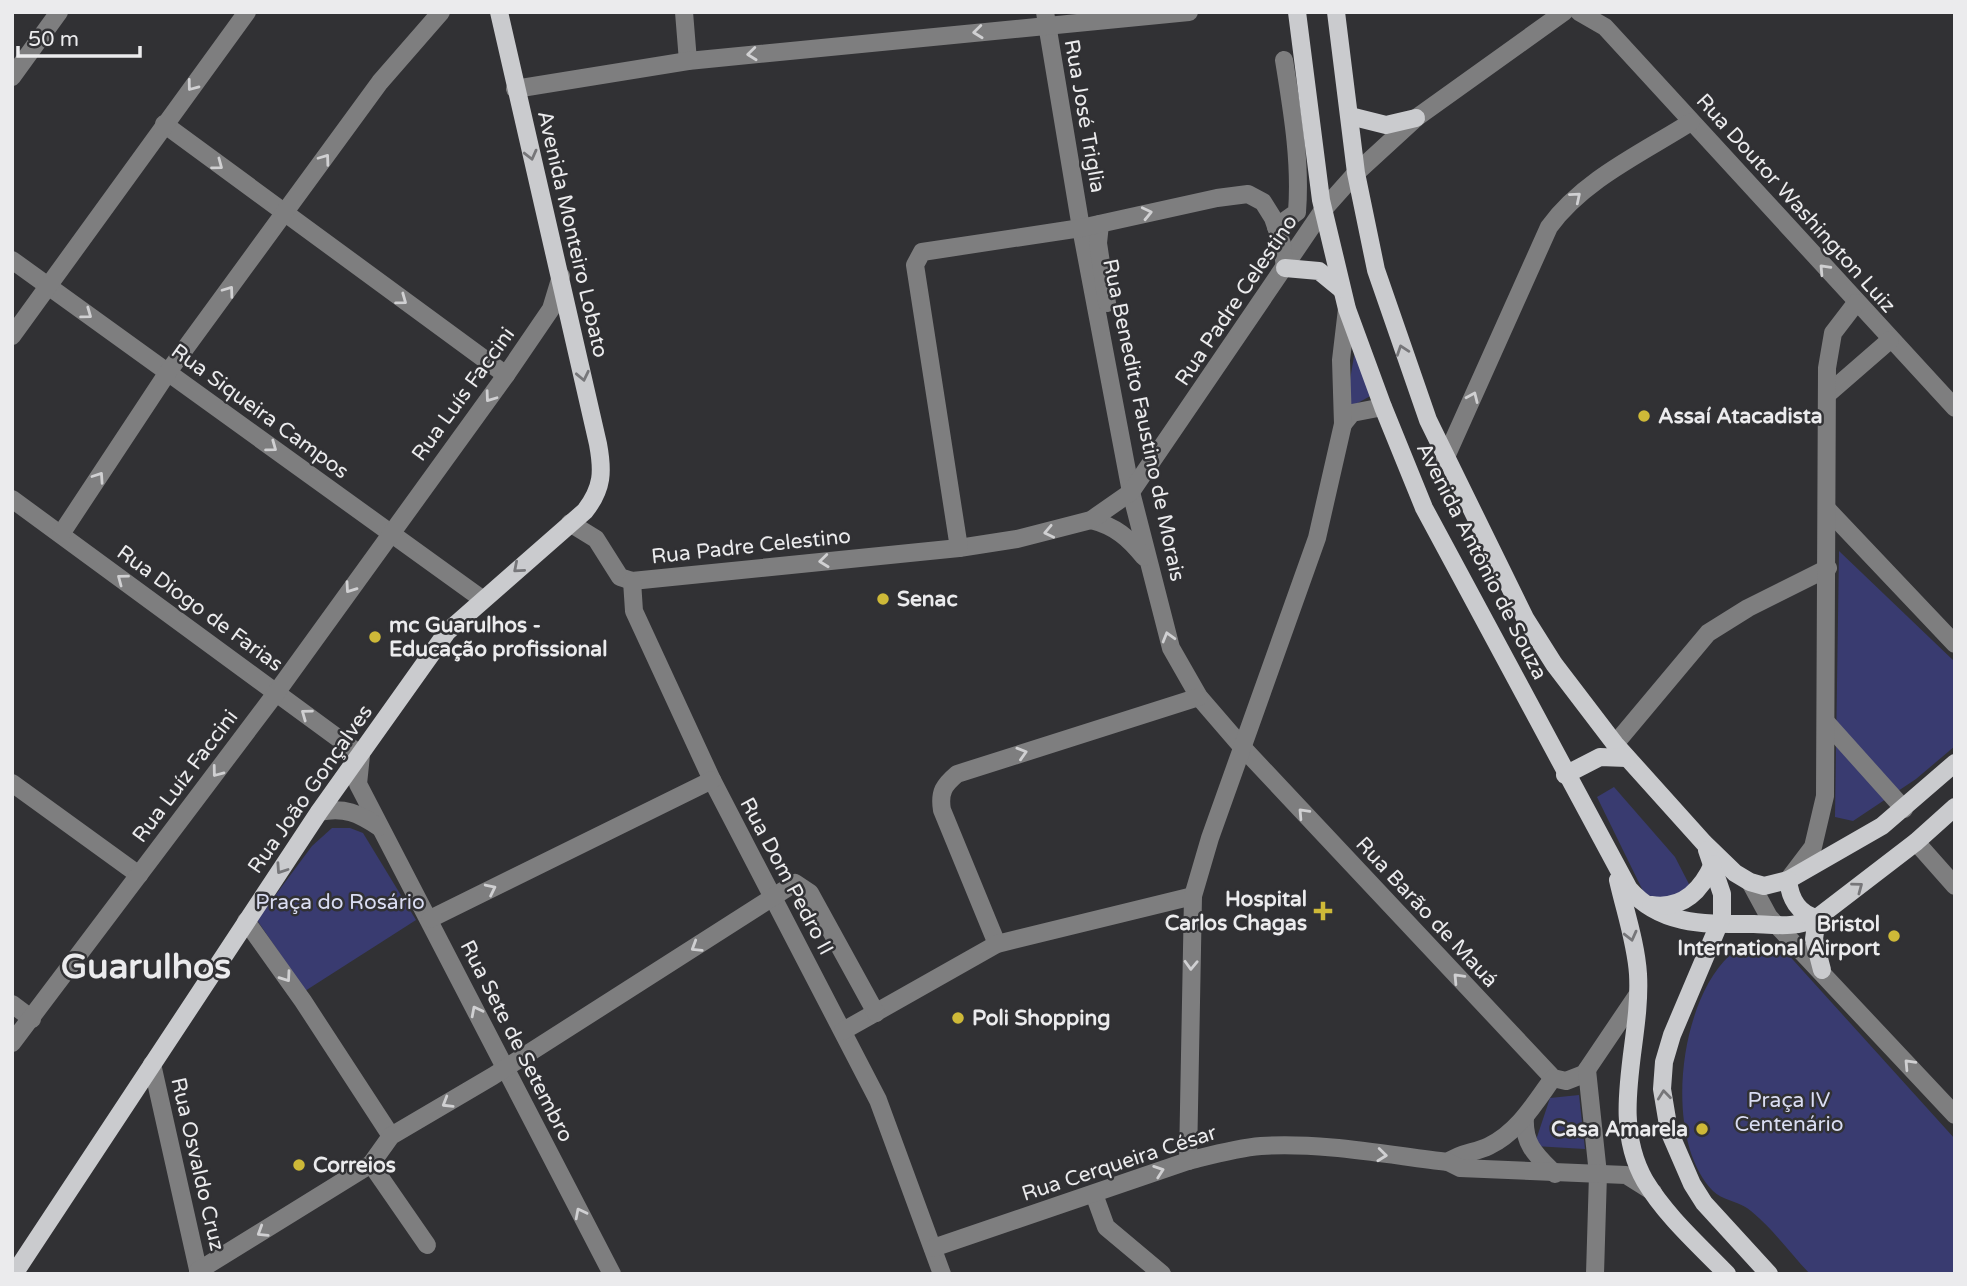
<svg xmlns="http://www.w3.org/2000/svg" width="1967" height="1286" font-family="'Varela Round',sans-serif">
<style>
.green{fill:#393b70}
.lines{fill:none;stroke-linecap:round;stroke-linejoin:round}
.minor{stroke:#7e7e7f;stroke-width:18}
.major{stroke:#cacbce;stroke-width:18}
.oneway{stroke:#d0d0d2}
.oneway2{stroke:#767679}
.poi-dot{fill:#ceb938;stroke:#313134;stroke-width:2.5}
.labels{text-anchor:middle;stroke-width:5;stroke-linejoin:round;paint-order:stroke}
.street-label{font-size:21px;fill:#ebebed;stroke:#313134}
.poi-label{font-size:21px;font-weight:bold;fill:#ebebed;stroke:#313134;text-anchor:start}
.park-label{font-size:21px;fill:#daddf2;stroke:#313134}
.town-label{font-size:35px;font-weight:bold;fill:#ebebed;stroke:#313134}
</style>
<rect width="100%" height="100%" fill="#313134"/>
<!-- green -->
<g class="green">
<polygon points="1355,353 1374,394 1345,410 1354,356"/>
<polygon points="1839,551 1955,662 1955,746 1916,779 1853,821 1835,817"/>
<polygon points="1614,787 1675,857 1690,886 1663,902 1644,893 1597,797"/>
<polygon points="332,828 350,828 363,833 416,920 305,991 257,920 312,846"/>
<path d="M 1754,949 L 1785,951 L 1955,1139 L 1955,1274 L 1810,1274 C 1790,1253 1770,1225 1747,1208 C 1737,1201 1722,1200 1713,1191 C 1663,1140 1678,1004 1729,956 C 1735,950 1745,950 1754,949 Z"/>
<polygon points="1579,1095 1585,1149 1534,1146 1550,1098"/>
</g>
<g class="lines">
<!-- minor -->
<g class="minor">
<polyline points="684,12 688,61"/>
<polyline points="1045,12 1081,228 1131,492 1171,648 1199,697 1243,748 1553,1078 1566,1081 1584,1074 1638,994"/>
<polyline points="1579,12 1605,27 1955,408"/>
<polyline points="12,77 59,12"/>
<polyline points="515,89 688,61 1189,12"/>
<polyline points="164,124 506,375"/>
<polyline points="1100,224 1098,243 1107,303"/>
<path d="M 1276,227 L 1297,212 C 1301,161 1292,110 1284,60"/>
<polyline points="12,260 482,599"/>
<polyline points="12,336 247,12"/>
<polyline points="1829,393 1890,340"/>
<polyline points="1343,424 1352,413 1383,407"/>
<path d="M 1445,459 L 1549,227 C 1583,180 1642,153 1691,122"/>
<polyline points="12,499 361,755 358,784 612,1274"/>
<polyline points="1828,510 1955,644"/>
<path d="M 1091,520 C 1115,526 1129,538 1144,557"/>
<polyline points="570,523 596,539 620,577 632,581 959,548 1017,539 1091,520 1131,492 1323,210 1356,173 1416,118 1564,12"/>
<polyline points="61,534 168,372 380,82 441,12"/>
<polyline points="959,548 915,265 922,252 1081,228 1217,198 1248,194 1263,202 1273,218 1282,244 1285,268"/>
<polyline points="632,581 634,611 712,780 878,1100 942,1274"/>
<polyline points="1826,722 1904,809"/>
<polyline points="1615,744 1708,633 1748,608 1828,568"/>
<polyline points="12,783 139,875"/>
<path d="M 319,812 C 345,807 358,813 379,827"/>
<polyline points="1916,842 1955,886"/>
<polyline points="1788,880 1813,847 1825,796 1827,368 1833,333 1856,303"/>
<polyline points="1750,882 1769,917 1955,1115"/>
<polyline points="430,919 712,780"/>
<polyline points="246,921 303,1001 391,1136"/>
<path d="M 997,944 L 942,810 C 939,792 944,785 957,774 L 1199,697"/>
<polyline points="12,1004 32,1019"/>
<polyline points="843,1031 997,944 1193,896"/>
<polyline points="12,1043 276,693 506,375 551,309 561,276"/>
<polyline points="152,1064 199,1274"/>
<polyline points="1587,1070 1598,1174 1595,1274"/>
<path d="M 1525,1117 C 1523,1145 1537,1156 1555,1174"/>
<polyline points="1188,1161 1193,896 1210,838 1317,538 1343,424 1341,360 1347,309"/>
<path d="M 1448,1162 C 1461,1152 1475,1153 1489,1146 C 1518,1132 1535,1103 1553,1078"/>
<polyline points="371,1164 427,1245"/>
<polyline points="1094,1194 1106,1227 1162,1274"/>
<path d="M 933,1248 L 1188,1161 C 1212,1155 1236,1148 1261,1146 C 1322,1142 1388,1155 1448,1162 L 1460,1168 L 1626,1175 L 1653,1192"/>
<polyline points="198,1271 371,1164 391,1136 493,1076 795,883 810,893 876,1013"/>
</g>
<!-- major -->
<g class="major">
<path d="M 1297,12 L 1321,200 L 1347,309 L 1383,407 L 1424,508 L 1629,889 C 1662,927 1708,924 1754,924 C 1777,925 1796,928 1817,918 L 1916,842 L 1955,807"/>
<polyline points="1336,12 1356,173 1376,270 1428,420 1525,618 1554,664 1615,744 1704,843 1735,873 1750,882 1764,886 1788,880 1882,826 1955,763"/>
<polyline points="1350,116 1386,125 1416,118"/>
<polyline points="1285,268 1319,271 1341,289"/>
<polyline points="1565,775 1600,757 1627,758"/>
<polyline points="1707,850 1722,894 1722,917 1672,1035 1664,1062 1662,1089 1669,1131 1692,1184 1704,1203 1769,1274"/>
<path d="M 1618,880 C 1625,911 1636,943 1638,974 C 1642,1043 1608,1116 1645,1181 C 1666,1216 1699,1245 1727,1274"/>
<path d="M 1788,880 C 1790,898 1798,914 1817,918 L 1814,939 L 1822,970"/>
<path d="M 1651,905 C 1682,910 1701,891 1713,864"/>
<path d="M 14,1274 L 319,812 L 447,632 L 585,511 C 603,488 603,471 598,444 L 499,12"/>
</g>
</g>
<!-- one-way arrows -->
<defs><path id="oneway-chevron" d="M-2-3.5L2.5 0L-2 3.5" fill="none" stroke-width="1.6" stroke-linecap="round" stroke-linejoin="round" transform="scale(1.75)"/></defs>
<g class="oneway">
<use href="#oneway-chevron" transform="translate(978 32) rotate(174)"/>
<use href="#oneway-chevron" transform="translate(752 54) rotate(174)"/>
<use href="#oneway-chevron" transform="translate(192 86) rotate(127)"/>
<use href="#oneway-chevron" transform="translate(325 159) rotate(-54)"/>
<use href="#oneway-chevron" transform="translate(218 165) rotate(37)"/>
<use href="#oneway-chevron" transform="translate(1576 197) rotate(-40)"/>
<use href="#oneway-chevron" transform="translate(1147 213) rotate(-13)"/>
<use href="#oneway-chevron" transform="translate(1824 269) rotate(-133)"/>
<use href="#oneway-chevron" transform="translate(229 291) rotate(-54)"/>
<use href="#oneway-chevron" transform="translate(402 300) rotate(36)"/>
<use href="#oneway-chevron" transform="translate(87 314) rotate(36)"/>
<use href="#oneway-chevron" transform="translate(490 397) rotate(126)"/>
<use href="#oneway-chevron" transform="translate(1473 397) rotate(-66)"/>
<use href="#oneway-chevron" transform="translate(272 447) rotate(36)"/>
<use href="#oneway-chevron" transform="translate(99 477) rotate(-56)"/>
<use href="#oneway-chevron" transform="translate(1049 532) rotate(168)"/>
<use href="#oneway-chevron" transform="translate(824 561) rotate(174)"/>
<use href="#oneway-chevron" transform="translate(122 579) rotate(-143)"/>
<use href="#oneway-chevron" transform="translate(350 588) rotate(125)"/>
<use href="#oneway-chevron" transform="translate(1168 637) rotate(-106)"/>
<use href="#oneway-chevron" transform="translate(306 714) rotate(-144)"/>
<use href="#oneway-chevron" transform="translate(1022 753) rotate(-17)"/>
<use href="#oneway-chevron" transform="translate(217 772) rotate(127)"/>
<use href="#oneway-chevron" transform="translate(1303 813) rotate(-133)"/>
<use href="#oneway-chevron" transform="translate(491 889) rotate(-26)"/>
<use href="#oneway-chevron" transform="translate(696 947) rotate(148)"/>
<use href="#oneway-chevron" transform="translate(1191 965) rotate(92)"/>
<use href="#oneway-chevron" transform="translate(286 977) rotate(55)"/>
<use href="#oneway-chevron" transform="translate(1458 978) rotate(-133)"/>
<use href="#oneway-chevron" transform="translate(476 1011) rotate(-117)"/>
<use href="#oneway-chevron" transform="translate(1909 1064) rotate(-133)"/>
<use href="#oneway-chevron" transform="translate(447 1103) rotate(149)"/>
<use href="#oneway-chevron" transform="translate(1382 1155) rotate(6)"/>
<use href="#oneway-chevron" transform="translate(1159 1171) rotate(-19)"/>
<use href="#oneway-chevron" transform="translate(580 1213) rotate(-117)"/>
<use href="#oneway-chevron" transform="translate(262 1232) rotate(148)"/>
</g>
<g class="oneway2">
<use href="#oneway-chevron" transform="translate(531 155) rotate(76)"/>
<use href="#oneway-chevron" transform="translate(1402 350) rotate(-109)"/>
<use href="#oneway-chevron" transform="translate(583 376) rotate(78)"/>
<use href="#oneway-chevron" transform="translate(518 568) rotate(139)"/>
<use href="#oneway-chevron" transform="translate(281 869) rotate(124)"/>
<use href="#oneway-chevron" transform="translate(1858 887) rotate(-37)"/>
<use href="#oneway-chevron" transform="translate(1631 936) rotate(76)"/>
<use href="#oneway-chevron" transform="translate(1664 1095) rotate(-96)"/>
</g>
<!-- markers -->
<g class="poi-dot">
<circle cx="1644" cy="416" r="7"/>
<circle cx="883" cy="599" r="7"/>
<circle cx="375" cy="637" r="7"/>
<path d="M1319.5 900.5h7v7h7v7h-7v7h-7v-7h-7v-7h7z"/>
<circle cx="1894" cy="936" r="7"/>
<circle cx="958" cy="1018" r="7"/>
<circle cx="1702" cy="1129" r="7"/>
<circle cx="299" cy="1165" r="7"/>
</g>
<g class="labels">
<!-- street labels -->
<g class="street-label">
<text transform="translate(1085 116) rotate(80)" y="7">Rua José Triglia</text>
<text transform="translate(1796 203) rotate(48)" y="7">Rua Doutor Washington Luiz</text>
<text transform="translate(573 234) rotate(77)" y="7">Avenida Monteiro Lobato</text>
<text transform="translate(1236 300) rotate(-56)" y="7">Rua Padre Celestino</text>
<text transform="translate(463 394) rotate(-54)" y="7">Rua Luís Faccini</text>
<text transform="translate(260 411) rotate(36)" y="7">Rua Siqueira Campos</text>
<text transform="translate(1144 420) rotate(78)" y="7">Rua Benedito Faustino de Morais</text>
<text transform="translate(751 546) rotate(-6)" y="7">Rua Padre Celestino</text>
<text transform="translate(1482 561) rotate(63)" y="7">Avenida Antônio de Souza</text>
<text transform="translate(200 608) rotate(36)" y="7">Rua Diogo de Farias</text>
<text transform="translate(185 776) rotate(-53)" y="7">Rua Luíz Faccini</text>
<text transform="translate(310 789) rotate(-55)" y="7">Rua João Gonçalves</text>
<text transform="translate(787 876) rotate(62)" y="7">Rua Dom Pedro II</text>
<text transform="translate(1427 912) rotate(47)" y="7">Rua Barão de Mauá</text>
<text transform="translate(517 1041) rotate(63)" y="7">Rua Sete de Setembro</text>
<text transform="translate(1119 1163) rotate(-18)" y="7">Rua Cerqueira César</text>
<text transform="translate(198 1164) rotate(77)" y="7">Rua Osvaldo Cruz</text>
</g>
<!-- poi labels -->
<g class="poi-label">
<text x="1658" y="423">Assaí Atacadista</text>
<text x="897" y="606">Senac</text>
<text x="389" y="632">mc Guarulhos -<tspan x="389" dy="24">Educação profissional</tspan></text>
<text x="1307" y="906" text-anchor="end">Hospital<tspan x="1307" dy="24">Carlos Chagas</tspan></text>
<text x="1880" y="931" text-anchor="end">Bristol<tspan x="1880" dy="24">International Airport</tspan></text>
<text x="972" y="1025">Poli Shopping</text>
<text x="1688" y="1136" text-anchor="end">Casa Amarela</text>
<text x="313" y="1172">Correios</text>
</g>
<!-- park labels -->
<g class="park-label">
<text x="340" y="909">Praça do Rosário</text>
<text x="1789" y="1107">Praça IV<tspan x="1789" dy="24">Centenário</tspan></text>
</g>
<!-- town labels -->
<g class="town-label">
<text x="146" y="978">Guarulhos</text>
</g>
</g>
<!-- border -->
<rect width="1967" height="1286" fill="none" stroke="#ebebed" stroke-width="28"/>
<!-- scale -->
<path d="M18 46v10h122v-10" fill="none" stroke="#ebebed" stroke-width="3.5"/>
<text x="28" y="46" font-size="21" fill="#ebebed" stroke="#313134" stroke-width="5" paint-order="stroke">50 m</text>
</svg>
